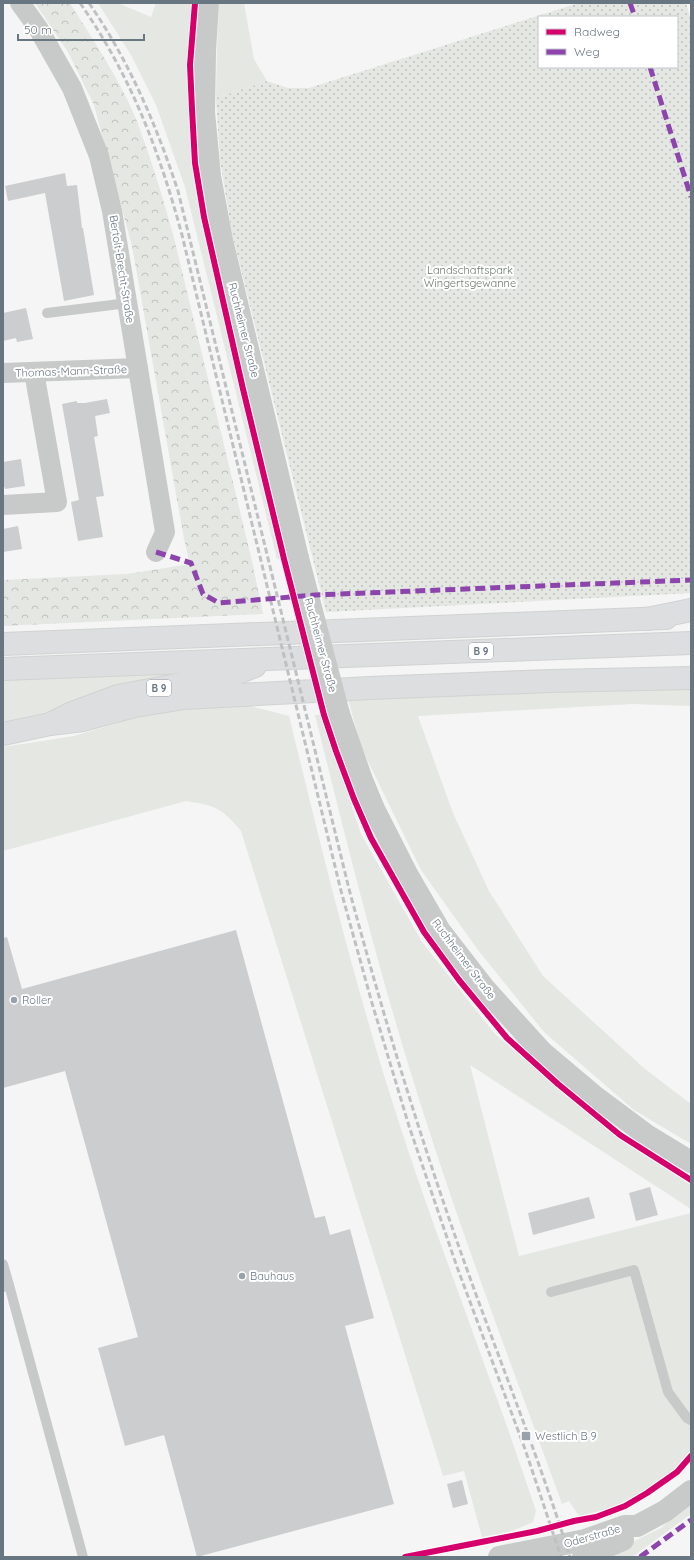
<svg xmlns="http://www.w3.org/2000/svg" width="694" height="1560" font-family="Quicksand,sans-serif">
<style>
.green{fill:#e4e7e2}
.forest{fill:url(#forest-crowns)}
.park{fill:url(#park-dots);fill-rule:evenodd}
.building{fill:#cccdce}
.lines{fill:none;stroke-linecap:round;stroke-linejoin:round}
.trunk-casing{stroke:#d1d2d2;stroke-width:24}
.motorway-casing{stroke:#d1d2d2;stroke-width:24}
.service{stroke:#c8caca;stroke-width:10}
.minor{stroke:#c8caca;stroke-width:20}
.tertiary{stroke:#c8caca;stroke-width:22}
.trunk{stroke:#dddedf;stroke-width:22}
.motorway{stroke:#dddedf;stroke-width:22}
.rail{stroke:#bfc0c1;stroke-width:3;stroke-dasharray:6 3;stroke-linecap:butt}
.tertiary-bridge{stroke:#c8caca;stroke-width:22}
.quiet{stroke:#8e44ad;stroke-width:5;stroke-dasharray:10 5;stroke-linecap:butt}
.cycleway-casing{stroke:#fff;stroke-width:8}
.cycleway{stroke:#d6006c;stroke-width:6}
.poi-dot{fill:#99a2aa;stroke:#fff;stroke-width:1.5}
.labels{text-anchor:middle;stroke-width:4;stroke-linejoin:round;paint-order:stroke}
.shield{fill:#fff;stroke:#959fa8;stroke-width:1}
.shield-label{font-size:10px;font-weight:bold;fill:#687682}
.street-label{font-size:11px;fill:#687682;stroke:#fff}
.park-label{font-size:11px;fill:#6a7a67;stroke:#fff}
.poi-label{font-size:11px;fill:#687682;stroke:#fff;text-anchor:start}
</style>
<defs>
<pattern id="forest-crowns" width="20" height="18" patternUnits="userSpaceOnUse"><rect width="20" height="18" fill="#e4e7e2"/><path d="M2 6a3 3 0 1 1 6 0M12 15a3 3 0 1 1 6 0" fill="none" stroke="#bdc0bd"/></pattern>
<pattern id="park-dots" width="8" height="8" patternUnits="userSpaceOnUse"><rect width="8" height="8" fill="#e4e7e2"/><path d="M2 2h.1M6 6h.1" fill="none" stroke="#bdc0bd" stroke-width="1.8" stroke-linecap="round"/></pattern>
</defs>
<rect width="100%" height="100%" fill="#f5f5f5"/>
<!-- green -->
<g class="green">
<path d="M 98,3 L 118,3 L 151,17 L 156,3 L 192,3 C 184,75 190,147 200,218 L 280,559 L 277,559 L 185,187 L 156,105 L 131,55 Z"/>
<polygon points="219,3 244,3 254,59 267,81 216,98 217,48"/>
<polygon points="176,674 52,711 3,722 3,680"/>
<polygon points="685,688 691,688 691,706 632,704 418,716 453,813 489,891 543,976 645,1069 691,1104 691,1144 634,1110 544,1032 478,950 421,870 361,747 348,699"/>
<path d="M 246,705 L 289,716 C 323,855 357,995 402,1132 C 428,1212 458,1290 486,1369 C 504,1416 520,1464 536,1511 L 533,1522 L 512,1531 L 482,1537 L 464,1471 L 443,1476 L 241,831 C 221,807 216,806 186,801 L 3,851 L 3,747 L 74,736 L 158,711 Z"/>
<path d="M 315,715 L 322,715 L 361,834 L 422,942 L 495,1034 L 615,1136 L 691,1183 L 691,1209 L 470,1065 L 519,1256 L 691,1213 L 691,1450 L 675,1469 L 644,1491 L 612,1508 L 579,1516 L 569,1501 L 562,1504 C 516,1377 468,1252 427,1124 C 383,989 349,852 315,715 Z"/>
<polygon points="691,1501 691,1514 632,1557 602,1557 661,1528"/>
</g>
<!-- forest -->
<path class="forest" d="M 35,3 L 70,3 C 93,40 119,78 136,119 C 151,158 163,198 174,238 L 252,561 L 263,614 L 3,626 L 3,580 L 127,574 L 190,564 L 184,539 L 132,246 L 94,105 L 68,52 Z"/>
<!-- park -->
<path class="park" d="M 579,3 L 686,3 L 691,20 L 691,593 L 326,612 L 232,233 L 220,160 L 216,98 L 267,81 L 288,88 L 309,88 ZM 539,17 L 677,17 L 677,67 L 539,67 Z"/>
<!-- building -->
<g class="building">
<polygon points="65,173 67,186 77,185 82,228 83,228 94,295 64,301 45,193 8,201 5,186"/>
<polygon points="26,308 33,339 17,342 16,338 3,341 3,313"/>
<polygon points="107,399 110,413 95,416 98,436 94,437 104,496 96,497 103,537 78,541 71,502 79,500 62,404 77,401 77,403 85,403"/>
<polygon points="21,459 25,486 5,489 5,487 3,488 3,462"/>
<polygon points="18,526 22,549 3,552 3,529"/>
<polygon points="236,930 315,1218 325,1216 330,1235 350,1229 374,1318 345,1326 394,1504 197,1557 164,1435 125,1446 98,1348 138,1337 65,1071 3,1088 3,938 7,937 22,989"/>
<polygon points="650,1187 658,1215 636,1221 629,1193"/>
<polygon points="589,1197 595,1218 533,1235 528,1213"/>
<polygon points="462,1480 468,1504 453,1508 447,1484"/>
</g>
<g class="lines">
<!-- trunk casing -->
<g class="trunk-casing">
<g id="trunk">
<polyline points="3,644 666,618"/>
<polyline points="3,669 691,643"/>
<polyline points="3,734 50,724 72,713 118,696 235,674 255,666"/>
</g>
</g>
<!-- motorway casing -->
<g class="motorway-casing">
<g id="motorway">
<polyline points="647,619 691,610"/>
<polyline points="50,724 83,720 135,706 184,698 370,688 550,681 691,678"/>
</g>
</g>
<!-- service -->
<g class="service">
<polyline points="47,313 128,303"/>
<polyline points="3,1264 9,1285"/>
<polyline points="3,1287 9,1285 83,1557"/>
<polyline points="551,1292 634,1270 668,1392 687,1418 691,1420"/>
</g>
<!-- minor -->
<g class="minor">
<polyline points="20,3 38,28 72,88 99,156 112,211 165,532 156,552"/>
<polyline points="3,373 138,368"/>
<polyline points="3,505 57,502 34,372"/>
</g>
<!-- tertiary -->
<g class="tertiary">
<polyline points="208,3 205,51 204,112 210,176 222,240 298,558"/>
<polyline points="339,714 362,780 374,809 407,874 440,931 485,989 542,1052 593,1095 648,1136 691,1162"/>
<polyline points="499,1557 585,1540 625,1526 637,1526 665,1511 691,1491"/>
<polyline points="583,1557 623,1540"/>
</g>
<!-- trunk -->
<use href="#trunk" class="trunk"/>
<!-- motorway -->
<use href="#motorway" class="motorway"/>
<!-- rail -->
<g class="rail">
<path d="M 80,3 C 131,76 159,150 182,235 L 341,891 L 372,1003 L 409,1126 L 457,1267 L 525,1449 L 561,1557"/>
<path d="M 89,3 C 129,61 156,124 178,191 L 349,889 C 383,1015 421,1141 465,1264 C 500,1362 539,1458 570,1557"/>
</g>
<!-- tertiary-bridge -->
<polyline class="tertiary-bridge" points="298,558 339,714"/>
<!-- quiet -->
<g class="quiet">
<polyline points="630,3 635,17"/>
<polyline points="650,67 691,197"/>
<polyline points="156,552 191,563 203,594 219,603 315,595 691,580"/>
<polyline points="640,1557 691,1520"/>
</g>
<!-- cycleway casing -->
<g class="cycleway-casing">
<g id="cycleway">
<polyline points="195,3 190,65 192,109 195,163 204,217 243,389 284,559 324,715 336,751 354,799 371,838 424,932 459,980 507,1038 558,1084 620,1135 691,1180"/>
<polyline points="405,1557 537,1531 574,1521 596,1517 625,1506 647,1493 677,1472 691,1456"/>
</g>
</g>
<!-- cycleway -->
<use href="#cycleway" class="cycleway"/>
</g>
<!-- markers -->
<g class="poi-dot">
<circle cx="14" cy="1000" r="4"/>
<circle cx="242" cy="1276" r="4"/>
<rect x="521" y="1431" width="10" height="10" rx="2"/>
</g>
<g class="labels">
<!-- shield labels -->
<g class="shield">
<rect x="469" y="643" width="24" height="16" rx="3"/>
<rect x="147" y="680" width="24" height="16" rx="3"/>
</g>
<g class="shield-label">
<text x="481" y="655">B 9</text>
<text x="159" y="692">B 9</text>
</g>
<!-- street labels -->
<g class="street-label">
<text transform="translate(122 269) rotate(81)" y="4">Bertolt-Brecht-Straße</text>
<text transform="translate(244 330) rotate(76)" y="4">Ruchheimer Straße</text>
<text transform="translate(71 371) rotate(-2)" y="4">Thomas-Mann-Straße</text>
<text transform="translate(321 645) rotate(75)" y="4">Ruchheimer Straße</text>
<text transform="translate(464 959) rotate(53)" y="4">Ruchheimer Straße</text>
<text transform="translate(592 1536) rotate(-16)" y="4">Oderstraße</text>
</g>
<!-- park labels -->
<g class="park-label">
<text x="470" y="274">Landschaftspark<tspan x="470" dy="13">Wingertsgewanne</tspan></text>
</g>
<!-- poi labels -->
<g class="poi-label">
<text x="22" y="1004">Roller</text>
<text x="250" y="1280">Bauhaus</text>
<text x="535" y="1440">Westlich B 9</text>
</g>
</g>
<!-- border -->
<rect width="694" height="1560" fill="none" stroke="#687682" stroke-width="8"/>
<!-- legend -->
<rect x="538" y="16" width="140" height="52" fill="#ffffff" stroke="#c3c8cd"/>
<rect x="546" y="29" width="20" height="6" fill="#d6006c" stroke="#c3c8cd"/>
<text x="574" y="36" font-size="12" fill="#687682">Radweg</text>
<rect x="546" y="49" width="20" height="6" fill="#8e44ad" stroke="#c3c8cd"/>
<text x="574" y="56" font-size="12" fill="#687682">Weg</text>
<!-- scale -->
<path d="M18 34v6h126v-6" fill="none" stroke="#687682" stroke-width="2"/>
<text x="24" y="34" font-size="12" fill="#687682" stroke="#ffffff" stroke-width="3" paint-order="stroke">50 m</text>
</svg>
